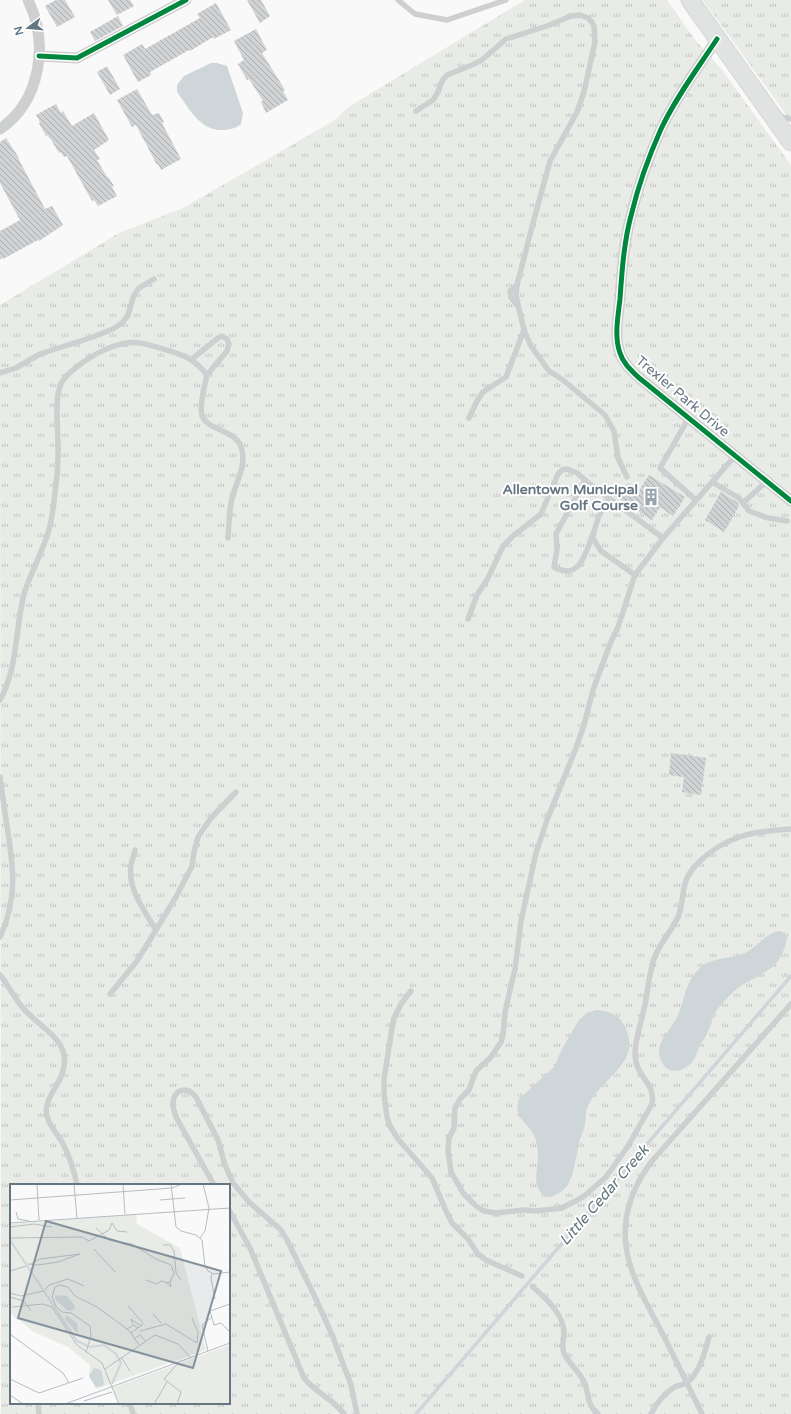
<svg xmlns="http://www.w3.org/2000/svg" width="791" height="1414" font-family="'Varela Round',sans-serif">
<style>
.grass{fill:url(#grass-tufts);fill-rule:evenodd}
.water{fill:#ced6d9}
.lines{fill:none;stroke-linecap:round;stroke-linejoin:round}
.stream{stroke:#ced6d9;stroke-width:3.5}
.building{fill:url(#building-back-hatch)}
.primary-casing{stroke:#d5d6d7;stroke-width:19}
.service{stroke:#cecfd0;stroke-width:5.5}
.minor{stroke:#cecfd0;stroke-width:11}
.primary{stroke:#e1e2e2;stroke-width:17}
.cycleway-casing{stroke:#fff;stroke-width:8}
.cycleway{stroke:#00873e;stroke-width:5}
.labels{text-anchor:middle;stroke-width:4;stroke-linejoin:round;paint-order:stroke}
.street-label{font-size:14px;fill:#657683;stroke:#fff}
.poi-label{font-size:14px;font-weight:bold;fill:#657683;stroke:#fff;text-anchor:end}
.water-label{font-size:15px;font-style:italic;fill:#60757c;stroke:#fff}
.inset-river{fill:none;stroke:#ced6d9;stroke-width:2}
.inset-road{fill:none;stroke:#b5bdc3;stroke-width:1}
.view{fill:#84929c;fill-opacity:0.15;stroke:#84929c;stroke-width:2}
.inset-edge{fill:none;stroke:#657683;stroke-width:2}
</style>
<defs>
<pattern id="grass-tufts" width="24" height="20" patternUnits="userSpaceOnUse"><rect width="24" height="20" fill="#e8ebe6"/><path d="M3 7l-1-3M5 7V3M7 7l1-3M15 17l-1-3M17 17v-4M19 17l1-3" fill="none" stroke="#c0c3c0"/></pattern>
<pattern id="building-back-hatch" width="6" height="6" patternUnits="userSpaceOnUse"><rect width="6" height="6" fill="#d0d2d3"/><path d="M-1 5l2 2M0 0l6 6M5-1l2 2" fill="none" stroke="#acafb1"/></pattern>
</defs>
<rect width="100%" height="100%" fill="#f9f9f9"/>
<!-- grass -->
<g class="grass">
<path d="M 525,0 L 667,0 L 696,41 L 723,71 L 791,165 L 791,1414 L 1,1414 L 0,305 L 119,233 L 183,208 L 335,120 L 347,108 ZM 11,1185 L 229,1185 L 229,1403 L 11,1403 Z"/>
<polygon points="703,0 791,0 791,121"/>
</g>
<!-- water -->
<g class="water">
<path d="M 211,63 L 217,63 L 227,66 L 243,113 L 241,124 C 235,129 231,129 223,130 C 201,132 188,107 177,92 L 177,85 L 184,76 Z"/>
<path d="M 780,931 L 785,933 L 787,938 C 781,970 763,972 739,987 C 732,992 727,998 722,1004 C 712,1014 713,1022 707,1034 C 704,1039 700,1044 698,1050 C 696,1056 695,1061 689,1065 C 684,1070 676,1072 670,1070 C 665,1068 662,1063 660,1058 C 655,1041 672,1030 678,1015 C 686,997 684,984 699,969 C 711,956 732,960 747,952 C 759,945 766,933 780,931 Z"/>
<path d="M 596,1010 C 607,1011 618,1014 624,1025 C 644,1062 603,1076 589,1104 C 585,1110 586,1118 585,1125 C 584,1130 582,1134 580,1139 C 576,1154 575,1173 567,1186 C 564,1190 560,1193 555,1195 C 552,1197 547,1198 544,1195 C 532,1187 537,1171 538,1159 C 538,1151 537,1142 534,1135 C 526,1120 513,1118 519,1099 L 554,1067 L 562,1049 L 579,1020 L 587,1013 Z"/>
</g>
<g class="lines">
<!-- stream -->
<polyline class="stream" points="416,1414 791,976"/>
</g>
<!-- building -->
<g class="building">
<polygon points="56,0 65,0 75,17 57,27 45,6"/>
<polygon points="108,0 130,0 134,6 117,15"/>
<polygon points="247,0 261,0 270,16 260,23"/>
<polygon points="216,3 231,30 214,39 213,37 190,51 189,50 150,72 151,75 138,82 123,55 142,44 145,49 200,18 197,14"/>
<polygon points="118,16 123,26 95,41 90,32"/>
<polygon points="256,29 267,50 262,53 285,90 283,91 288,100 266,113 261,102 263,101 249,79 247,80 238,64 244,60 234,41"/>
<polygon points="107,66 120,89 110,95 97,72"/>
<polygon points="137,89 152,115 159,113 164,122 162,123 181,159 161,170 158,164 157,165 136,125 132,127 117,100"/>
<polygon points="56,104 61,113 63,111 72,126 94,113 109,140 94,150 100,159 97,160 107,177 108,177 114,186 112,187 117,196 98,206 94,200 92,201 67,156 64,157 61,152 59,153 52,141 47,135 46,136 39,123 40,122 36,115"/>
<polygon points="6,138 19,158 18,158 45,209 52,206 63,225 39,241 38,240 3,259 3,258 0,259 0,231 20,220 0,183 0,142"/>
<polygon points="649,475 685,497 673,516 660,507 652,520 618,498 625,487 637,494"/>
<polygon points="721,492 737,502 739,506 724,532 705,520"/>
<polygon points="671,753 706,758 701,795 682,792 684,777 669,775"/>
</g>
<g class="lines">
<!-- primary casing -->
<g class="primary-casing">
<polyline id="primary" points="690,0 791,142"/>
</g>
<!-- service -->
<g class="service">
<polyline points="398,0 415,14 447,20 506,0"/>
<polyline points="416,111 433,100 438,92 442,81 447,75 472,65 482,60 506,39 547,26 571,16 580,15 588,18 592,22 594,26 595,42 584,92 577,112 550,161 533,223 517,285 516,296 524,330 531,346 541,360 549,371 563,380 605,415 614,431 618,458 627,477"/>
<polyline points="778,116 791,119"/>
<polyline points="517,305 511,297 510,291 517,285"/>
<polyline points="0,373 16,368 40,354 93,337 113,329 122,323 128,315 134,295 139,288 154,279"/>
<path d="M 207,375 C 205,385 199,404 202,415 C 206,431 238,429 242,450 C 246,466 236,483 232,498 C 229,511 229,525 228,538"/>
<polyline points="469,418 477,401 483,392 506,377 524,330"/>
<polyline points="688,419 660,468 696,500"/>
<path d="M 585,480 L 556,534 L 557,549 L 554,567 C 558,570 561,570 566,571 C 582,572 587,548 592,537"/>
<polyline points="712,482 739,498 749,511 768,518 787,521"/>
<polyline points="743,503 767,481"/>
<polyline points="663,538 735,456"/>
<path d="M 635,575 L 618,627 L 610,644 L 593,690 L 584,725 L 576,748 L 547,820 L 536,853 L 521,921 L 515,969 L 505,1012 L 503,1035 L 501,1042 L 491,1057 L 476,1071 L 469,1090 L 460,1099 L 455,1108 L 454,1128 L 449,1138 L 448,1150 L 451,1172 L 463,1193 L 476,1206 L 484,1211 L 496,1213 L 524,1210 L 536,1211 L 562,1208 L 583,1197 L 606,1177 L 628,1146 L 652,1104 C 656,1082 635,1077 635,1054 C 635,1040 640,1027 643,1013 C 648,996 648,976 654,959 C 659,944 671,932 678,917 C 686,896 679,882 697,864 C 724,836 754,831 791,829"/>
<polyline points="468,619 477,595 488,578 503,546 513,536 541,514 558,474 562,470 567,469 577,473 590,484 663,538 635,575 601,551 592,537 599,516 609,497"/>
<path d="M 0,700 C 18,668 15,629 24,594 C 29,577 38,561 44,544 C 51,528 53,510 55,493 C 57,480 58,467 58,454 C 59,436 53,396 62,382 C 66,375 75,368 82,363 C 97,352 121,340 141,343 C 151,345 160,348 170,351 C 188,357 195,360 207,375 L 227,351 L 229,344 L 227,339 L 222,336 L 218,338 L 192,359"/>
<path d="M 0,777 C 2,791 4,806 6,820 C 13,863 19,896 0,937"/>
<path d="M 135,850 C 134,855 132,860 131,865 C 127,889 145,911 156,930"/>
<path d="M 0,975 C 8,985 14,997 22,1007 C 41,1030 74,1040 62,1074 C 57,1088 43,1101 47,1116 C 49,1126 57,1133 62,1142 C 69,1155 74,1170 77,1185"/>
<polyline points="411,991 401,1004 394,1018 392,1028 384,1079 384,1094 387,1117 390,1126 398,1139 432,1178 446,1211 452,1223 468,1239 478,1254 486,1260 522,1276"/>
<polyline points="110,994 137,961 176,897 192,866 194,852 198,837 211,818 236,792"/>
<path d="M 214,1185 L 176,1117 C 175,1114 173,1109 173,1105 C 173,1089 186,1085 196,1097 L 218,1140 L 225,1165 L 233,1183 L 249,1202 L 280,1229 L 286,1238 L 315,1297 L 333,1337 L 351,1385 L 357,1414"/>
<path d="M 229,1210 L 250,1248 L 304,1378 C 316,1393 333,1399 344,1414"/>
<path d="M 533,1287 C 546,1299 563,1313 564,1332 C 564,1340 561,1345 564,1353 C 569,1364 581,1373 585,1384 C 590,1398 586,1403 598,1414"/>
<polyline points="38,1403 39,1414"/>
<polyline points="130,1403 133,1414"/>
<path d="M 651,1414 C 656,1404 664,1394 673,1388 C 678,1385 684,1385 688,1382 C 700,1371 705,1352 709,1337"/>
<path d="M 702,1414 C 688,1385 674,1356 659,1327 C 648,1306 635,1284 629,1261 C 619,1224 630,1190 652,1161 L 791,1004"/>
</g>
<!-- minor -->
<g class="minor">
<path d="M 717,39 C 698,68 676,97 661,129 C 649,156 639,183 632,212 C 624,240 622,270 620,299 C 618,317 614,336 620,353 C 623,363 631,370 638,377 L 791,501"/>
<polyline points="39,56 77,58 186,0"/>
<path d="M 0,129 C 41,101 49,43 28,0"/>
</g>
<!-- primary -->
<use href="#primary" class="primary"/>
<!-- cycleway casing -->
<g class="cycleway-casing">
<g id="cycleway">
<path d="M 717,39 C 698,68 676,97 661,129 C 649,156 639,183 632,212 C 624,240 622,270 620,299 C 618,317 614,336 620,353 C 623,363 631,370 638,377 L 791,501"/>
<polyline points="39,56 77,58 186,0"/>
</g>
</g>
<!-- cycleway -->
<use href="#cycleway" class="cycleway"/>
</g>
<!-- icons -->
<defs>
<g id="building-bare" transform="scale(1.38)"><path d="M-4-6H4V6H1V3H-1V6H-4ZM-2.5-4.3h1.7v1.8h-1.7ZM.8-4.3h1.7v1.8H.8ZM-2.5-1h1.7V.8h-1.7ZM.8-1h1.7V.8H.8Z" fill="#99a4ac" stroke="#fff" stroke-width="2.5" paint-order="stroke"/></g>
</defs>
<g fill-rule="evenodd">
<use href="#building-bare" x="651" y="497"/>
</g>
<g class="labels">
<!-- street labels -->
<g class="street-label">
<text transform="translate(683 396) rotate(40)" y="5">Trexler Park Drive</text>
</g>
<!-- poi labels -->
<g class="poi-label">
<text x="638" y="494">Allentown Municipal<tspan x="638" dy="16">Golf Course</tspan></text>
</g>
<!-- water labels -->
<g class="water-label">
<text transform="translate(604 1195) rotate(-49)" y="5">Little Cedar Creek</text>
</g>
</g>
<!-- overview -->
<g transform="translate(10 1184)">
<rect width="220" height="220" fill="#f9f9f9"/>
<path d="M 126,30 L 127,40 L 170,64 L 196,166 L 86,205 L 79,192 L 80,181 L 58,163 L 24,148 L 0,129 L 0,40 ZM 220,161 L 220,220 L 110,220 L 102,204 Z" fill="#e8ebe6"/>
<path d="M 45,111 L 57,112 L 65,122 L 64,126 L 58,127 L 45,115 ZM 56,131 L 67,139 L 68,150 L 55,135 ZM 84,184 L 91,186 L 94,198 L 93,202 L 86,203 L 79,192 Z" fill="#ced6d9"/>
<path class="inset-river" d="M 0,56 L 67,157 L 80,163 L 94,161 L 106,170 L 111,179 L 102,200"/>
<path class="inset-road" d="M 27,0 L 29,36M 64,0 L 67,34M 113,0 L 115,30M 161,0 L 166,43 L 171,47 L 186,51 L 192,56 L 195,82 L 198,87 L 204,90 L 220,88M 0,16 L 162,4 L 172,0M 150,16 L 175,14M 6,28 L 8,35 L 19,37M 0,39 L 220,24M 0,43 L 24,40 L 42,43M 86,44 L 99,56 L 122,60 L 146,75 L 161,81 L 164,89 L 160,98 L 161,103 L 157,99 L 160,98M 0,54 L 72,53 L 79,57 L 99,46 L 102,39 L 107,47 L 117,48M 190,54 L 195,47 L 199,24 L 193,0M 153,61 L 160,61 L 164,67 L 166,89 L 171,96M 84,65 L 105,88M 18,80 L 28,81 L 48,78 L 70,70 L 30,75 L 21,80M 0,87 L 16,82M 202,90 L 201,94 L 205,115M 136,96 L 146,100 L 152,97 L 157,99M 35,106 L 39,101 L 58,95 L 74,102M 0,109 L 11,112 L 33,107M 0,113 L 14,117 L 21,127M 220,120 L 200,127 L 204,141 L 211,139 L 220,148M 118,122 L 133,139 L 132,141 L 121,149 L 117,145 L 124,141 L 128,144M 2,123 L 33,120 L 42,123 L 67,161 L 92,179 L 109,220M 143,130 L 151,139M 123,140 L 121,135 L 131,142M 130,147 L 156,140 L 187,159 L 188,148 L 182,134M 121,149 L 129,161M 0,150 L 53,189 L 59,199M 124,155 L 130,151 L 135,157M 198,167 L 192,141 L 202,133M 76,168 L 81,152 L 80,142 L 61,129 L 52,128 L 46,122 L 42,113 L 45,103 L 50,101 L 58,103 L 65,112 L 87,123 L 117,145M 111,173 L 120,187M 95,185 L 145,151 L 168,160 L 181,174M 0,195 L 29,209 L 73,194M 0,211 L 13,220M 74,217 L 102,208M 55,220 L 220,159M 144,220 L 157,198M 167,220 L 171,208 L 154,195 L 169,178"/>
<path class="view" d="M 36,37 L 211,87 L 183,184 L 8,134 Z"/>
<rect width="220" height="220" class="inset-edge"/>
</g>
<!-- north arrow -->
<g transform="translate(28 28) rotate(254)" stroke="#ffffff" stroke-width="3" paint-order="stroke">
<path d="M0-3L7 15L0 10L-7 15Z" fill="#657683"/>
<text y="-6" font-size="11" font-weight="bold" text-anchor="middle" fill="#657683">N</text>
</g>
</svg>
